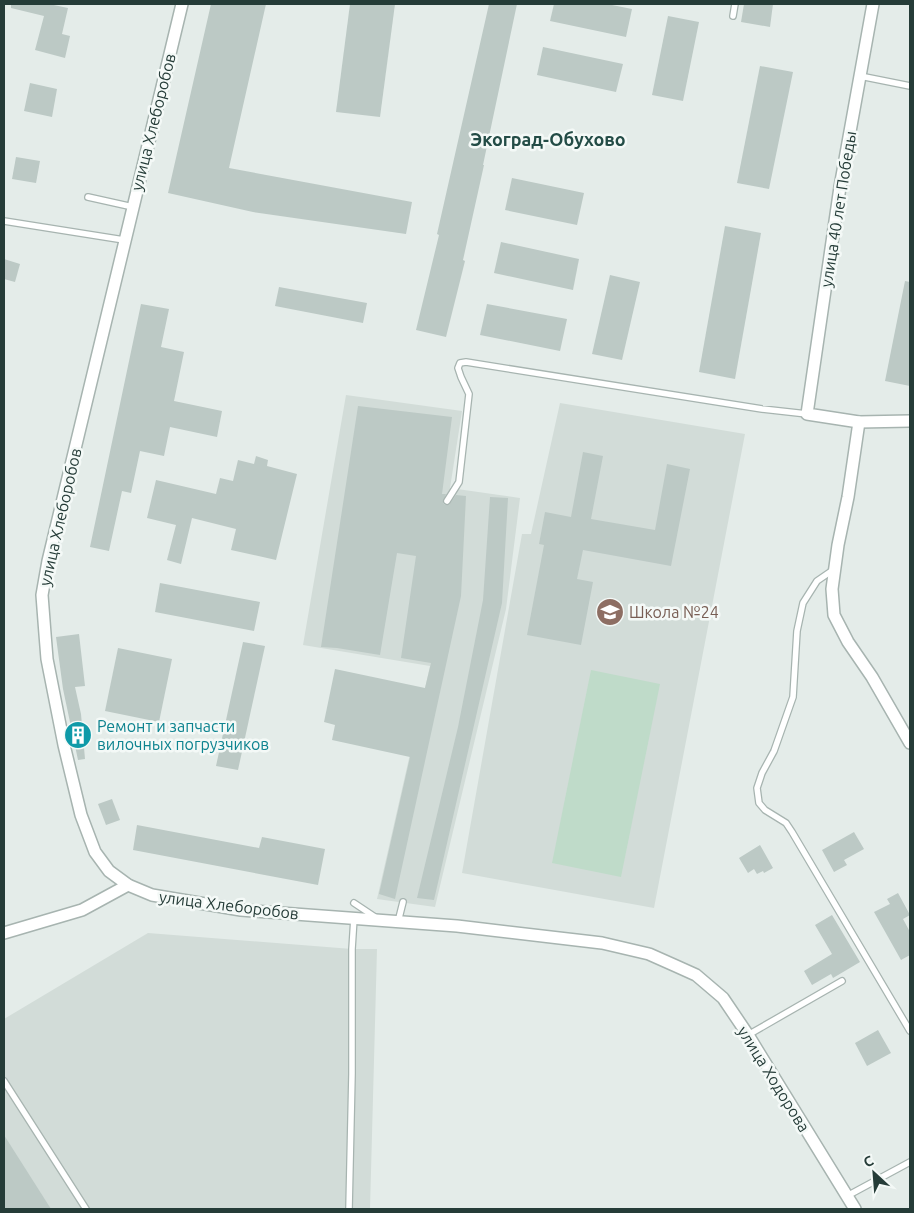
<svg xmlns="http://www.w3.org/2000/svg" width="914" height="1213" font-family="Ubuntu,sans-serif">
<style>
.built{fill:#d2dcd8}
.green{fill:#bfdbc9}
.building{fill:#bcc9c5}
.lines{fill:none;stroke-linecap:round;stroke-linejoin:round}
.lane-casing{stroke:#a7b4b0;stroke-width:8}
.street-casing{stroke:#a7b4b0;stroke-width:14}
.lane{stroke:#fff;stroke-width:5.5}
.street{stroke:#fff;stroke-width:11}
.labels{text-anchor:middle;stroke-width:5;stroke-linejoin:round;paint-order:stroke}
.street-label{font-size:16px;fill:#253c38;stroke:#f4f9f7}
.education-label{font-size:16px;fill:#785e54;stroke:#f4f9f7;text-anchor:start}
.culture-label{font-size:16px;fill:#0d838f;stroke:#f4f9f7;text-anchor:start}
.neighbourhood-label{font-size:18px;font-weight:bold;fill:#234c46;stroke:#f4f9f7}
</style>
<rect width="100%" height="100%" fill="#e4ece9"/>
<!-- built -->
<g class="built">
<polygon points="346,395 462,411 450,488 520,498 506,609 435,907 377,899 430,666 303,645"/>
<polygon points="560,403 745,434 654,908 462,873 522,534 531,534"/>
<polygon points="148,933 352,949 377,949 370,1209 4,1209 4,1019"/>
</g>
<!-- green -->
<polygon class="green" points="591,670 660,684 621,877 552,863"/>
<!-- building -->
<g class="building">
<polygon points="11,4 49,4 68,8 62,34 70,36 65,58 35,50 44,16 11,8"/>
<polygon points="211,4 266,4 229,168 412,202 406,234 253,212 168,193"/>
<polygon points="350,4 395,4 380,117 336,112"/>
<polygon points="489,4 517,4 483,165 484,165 463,260 465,261 446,337 416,330 439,235 437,234"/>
<polygon points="554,4 607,4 632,9 626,37 550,21"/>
<polygon points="744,4 773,4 770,27 741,22"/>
<polygon points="668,16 699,22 683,101 652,95"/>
<polygon points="543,47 623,64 616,92 537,75"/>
<polygon points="760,66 793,72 769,189 737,183"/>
<polygon points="30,83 57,89 52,117 24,111"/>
<polygon points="16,157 40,161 36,183 12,179"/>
<polygon points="512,178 584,193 577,225 505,210"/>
<polygon points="725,226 761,233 735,379 699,372"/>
<polygon points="501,242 579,259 573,290 494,273"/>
<polygon points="4,259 20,264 15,282 4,279"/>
<polygon points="610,275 640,282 622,360 592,354"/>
<polygon points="905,281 910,282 910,386 885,381"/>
<polygon points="279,287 367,303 363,323 275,306"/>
<polygon points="141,304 169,309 161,347 184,352 174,401 222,411 217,437 170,427 164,456 140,451 131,493 122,491 109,551 90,547"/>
<polygon points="487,304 567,319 560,351 480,335"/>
<polygon points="358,406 452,417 442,494 446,494 443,503 445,505 449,505 456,495 466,496 461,596 395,899 379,894 410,757 332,740 335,725 324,722 335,669 425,688 431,663 401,658 416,556 397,553 380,655 337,648 321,647"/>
<polygon points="583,452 603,456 591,519 655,530 667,464 690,469 671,566 583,550 577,579 593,582 581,645 527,635 544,545 539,544 545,512 571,517"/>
<polygon points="256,456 268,460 267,466 297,474 276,560 231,550 236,529 192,518 181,564 167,560 176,525 147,518 156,480 216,494 220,478 233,481 238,460 254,464"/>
<polygon points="490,497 508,498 502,603 434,900 417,898 458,727 483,600"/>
<polygon points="160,583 260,602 254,631 155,612"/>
<polygon points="79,634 85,686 75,687 81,714 85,759 78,760 63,689 56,637"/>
<polygon points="243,642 265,646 238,770 216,766"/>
<polygon points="118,648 172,659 159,722 105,711"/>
<polygon points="112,799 120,820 106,825 98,804"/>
<polygon points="137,825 259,848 262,837 325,849 318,885 133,850"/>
<polygon points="854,832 864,849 844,860 847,865 834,872 822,850"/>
<polygon points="760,845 773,868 764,873 763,871 757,874 754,869 748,873 739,858"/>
<polygon points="898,893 910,915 903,919 910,932 910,955 901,960 874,912 890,904 887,899"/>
<polygon points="832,915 860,962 833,978 831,974 812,985 804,971 832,954 815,925"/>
<polygon points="878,1030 891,1053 867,1066 855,1043"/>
<polygon points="4,1135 51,1209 4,1209"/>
</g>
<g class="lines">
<!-- lane casing -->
<g class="lane-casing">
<g id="lane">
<polyline points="733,16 735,4"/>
<polyline points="860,76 910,86"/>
<polyline points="88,197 133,207"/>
<polyline points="4,221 124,240"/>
<polyline points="447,501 459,482 469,394 461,377 458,368 460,363 466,362 762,409 807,414"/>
<polyline points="833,570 817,581 803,603 797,631 793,697 774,751 762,773 757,788 759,803 765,810 786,823 792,832 910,1031"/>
<polyline points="354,903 375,917"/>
<polyline points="398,922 403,902"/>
<polyline points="748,1035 842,981"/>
<polyline points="4,1081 86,1209"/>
<polyline points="847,1196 910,1162"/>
<polyline points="349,1209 352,1074 352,949 354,918"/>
</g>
</g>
<!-- street casing -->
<g class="street-casing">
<g id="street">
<polyline points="182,4 48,561 42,595 45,634 47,659 64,745 81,815 95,852 109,871 128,885 152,895 241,910 457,926 602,943 649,954 676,966 696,975 723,998 748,1035 855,1209"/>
<polyline points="873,4 840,187 807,414 859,422 910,421"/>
<polyline points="859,422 848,497 838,545 832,589 834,615 848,642 872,677 910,743"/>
<polyline points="4,933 82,910 128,885"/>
</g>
</g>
<!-- lane -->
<use href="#lane" class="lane"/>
<!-- street -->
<use href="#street" class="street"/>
</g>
<!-- icons -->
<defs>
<g id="school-disc" transform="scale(1.4375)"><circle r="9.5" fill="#8d6e63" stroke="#f4f9f7"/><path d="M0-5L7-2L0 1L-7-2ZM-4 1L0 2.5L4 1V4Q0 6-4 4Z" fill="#fff"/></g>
<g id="building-disc" transform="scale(1.4375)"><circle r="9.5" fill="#0f9aa8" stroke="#f4f9f7"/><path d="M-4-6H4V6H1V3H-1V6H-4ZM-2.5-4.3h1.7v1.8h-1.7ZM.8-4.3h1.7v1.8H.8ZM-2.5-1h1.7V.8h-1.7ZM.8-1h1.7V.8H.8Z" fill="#fff"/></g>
</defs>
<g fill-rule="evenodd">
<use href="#school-disc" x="610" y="612"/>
<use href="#building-disc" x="78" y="735"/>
</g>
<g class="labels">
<!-- street labels -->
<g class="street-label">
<text transform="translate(153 122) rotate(-76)" y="6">улица Хлеборобов</text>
<text transform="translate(838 209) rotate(-81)" y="6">улица 40 лет Победы</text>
<text transform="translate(60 517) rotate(-77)" y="6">улица Хлеборобов</text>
<text transform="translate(229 905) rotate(7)" y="6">улица Хлеборобов</text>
<text transform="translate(774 1079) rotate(58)" y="6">улица Ходорова</text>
</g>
<!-- education labels -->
<g class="education-label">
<text x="629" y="618">Школа №24</text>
</g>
<!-- culture labels -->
<g class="culture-label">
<text x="97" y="732">Ремонт и запчасти<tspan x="97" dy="18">вилочных погрузчиков</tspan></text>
</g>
<!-- neighbourhood labels -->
<g class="neighbourhood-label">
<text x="548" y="146">Экоград-Обухово</text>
</g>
</g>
<!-- border -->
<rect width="914" height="1213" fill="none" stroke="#253c38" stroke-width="10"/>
<!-- north arrow -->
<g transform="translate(874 1173) rotate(334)" stroke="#f4f9f7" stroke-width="4" paint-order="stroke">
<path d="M0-4L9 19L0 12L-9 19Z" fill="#253c38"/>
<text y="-8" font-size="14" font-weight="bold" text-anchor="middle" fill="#253c38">С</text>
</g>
</svg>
